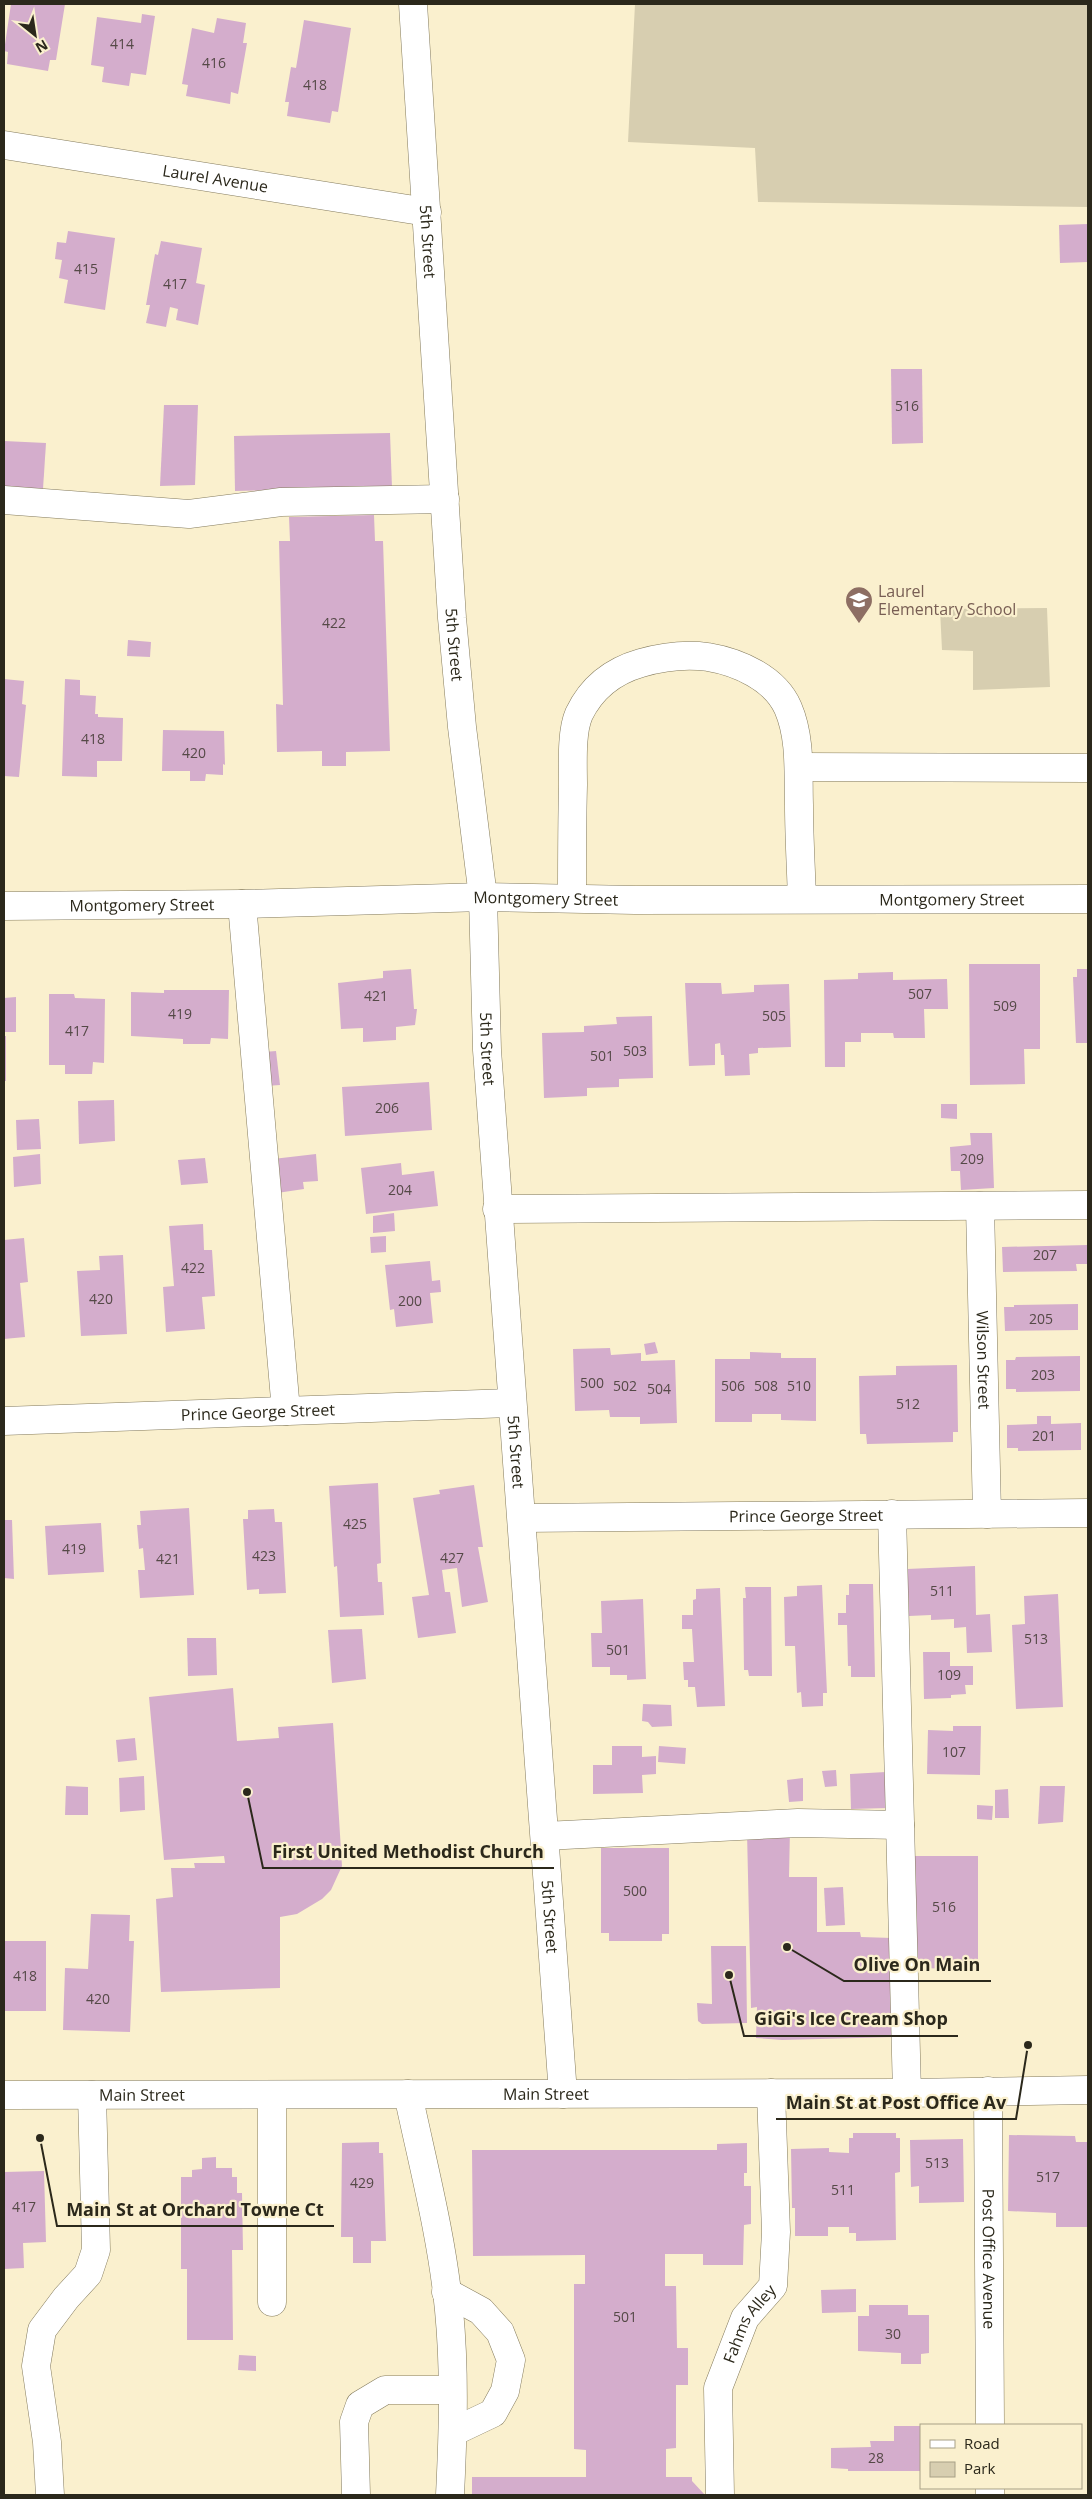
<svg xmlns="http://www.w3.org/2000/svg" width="1092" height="2499" font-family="'Open Sans',sans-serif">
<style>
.green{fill:#d7ceb0}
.building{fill:#d4adcc}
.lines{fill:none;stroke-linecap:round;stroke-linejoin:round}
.minor-casing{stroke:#847b5d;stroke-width:29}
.minor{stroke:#fff;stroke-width:28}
.labels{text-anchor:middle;stroke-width:4.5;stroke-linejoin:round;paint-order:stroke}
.number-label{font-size:14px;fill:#554947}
.street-label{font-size:16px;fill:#2b281b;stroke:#faf0ce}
.education-label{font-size:16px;fill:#785e54;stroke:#faf0ce;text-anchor:start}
.leader{fill:none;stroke:#2b281b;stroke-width:2}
.callout-dot{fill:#2b281b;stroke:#faf0ce;stroke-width:2}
.callout-label{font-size:18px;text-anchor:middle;font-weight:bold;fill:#2b281b;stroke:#faf0ce;stroke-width:4.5;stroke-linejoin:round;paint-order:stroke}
</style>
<rect width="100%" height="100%" fill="#faf0ce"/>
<!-- green -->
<g class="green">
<polygon points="635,4 1088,4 1088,207 758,202 755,148 628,142"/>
<polygon points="1047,608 1050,687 973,690 973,651 942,650 940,609"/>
</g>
<!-- building -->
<g class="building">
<polygon points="11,4 65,4 56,60 50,60 48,71 7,64 8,52 4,51"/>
<polygon points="142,14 155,16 146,75 131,73 129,86 102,82 104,67 91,65 97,17 141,23"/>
<polygon points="217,18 246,23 243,43 247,43 238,94 231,92 230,104 186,96 188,85 182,84 192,28 214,33"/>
<polygon points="304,20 351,28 338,112 332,111 330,123 287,116 289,102 285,102 291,67 296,68"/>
<polygon points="1088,224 1088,262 1060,263 1059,225"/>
<polygon points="68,231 115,238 105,310 64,303 68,280 59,278 62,260 55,259 57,242 66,243"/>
<polygon points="161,241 202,248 196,283 205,285 198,325 176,320 178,309 170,307 166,327 146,323 150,305 146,305 155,254 158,255"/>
<polygon points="891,369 922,369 923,443 892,444"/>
<polygon points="164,405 198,405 195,485 160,486"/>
<polygon points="390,433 392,488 235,491 234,436"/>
<polygon points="4,441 46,443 43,489 4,487"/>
<polygon points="374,515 375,541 383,541 390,751 346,752 346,766 322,766 322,751 277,752 276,704 283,705 279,541 290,541 289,517"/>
<polygon points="128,640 151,642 150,657 127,656"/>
<polygon points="4,679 24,681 22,704 26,705 19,777 4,776"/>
<polygon points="65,679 80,680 80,695 96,696 95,714 98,714 98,717 123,718 122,761 97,761 97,777 62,776"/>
<polygon points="163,730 224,731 225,765 223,764 223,775 206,774 205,781 190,781 190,771 162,771"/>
<polygon points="969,964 1040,964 1040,1049 1024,1049 1025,1084 970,1085"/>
<polygon points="411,969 414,1009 417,1009 415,1025 396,1027 396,1040 363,1042 363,1028 341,1029 338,983 383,978 383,971"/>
<polygon points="1077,969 1088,969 1088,1043 1076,1043 1073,977 1077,977"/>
<polygon points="893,972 893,980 947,979 948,1009 924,1009 925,1038 894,1038 893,1033 861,1033 861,1042 845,1042 845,1067 825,1067 824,980 858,979 858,973"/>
<polygon points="685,983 721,983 722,994 754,992 754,985 789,984 791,1047 758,1048 758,1053 749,1054 750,1075 725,1076 724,1055 721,1055 720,1043 715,1044 715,1065 689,1066"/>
<polygon points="164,990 229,990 228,1039 211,1038 210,1044 183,1044 183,1039 131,1036 131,992 164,993"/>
<polygon points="49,994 74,994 75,998 105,999 104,1063 93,1062 92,1074 65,1074 65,1065 49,1065"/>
<polygon points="16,997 16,1032 4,1032 4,998"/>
<polygon points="652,1016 653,1078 619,1079 619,1087 587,1088 587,1096 544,1098 542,1033 584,1032 584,1026 617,1024 616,1017"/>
<rect x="4" y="1036" width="2" height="45"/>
<polygon points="276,1051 280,1085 266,1086 264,1052"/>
<polygon points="429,1082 432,1130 345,1136 342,1087"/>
<polygon points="114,1100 115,1141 79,1144 78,1101"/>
<polygon points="941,1104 957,1104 957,1119 941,1118"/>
<polygon points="39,1119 41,1149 17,1150 16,1120"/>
<polygon points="970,1133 992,1133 994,1188 961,1190 960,1171 951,1171 950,1147 971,1145"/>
<polygon points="40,1154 41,1184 14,1187 13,1157"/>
<polygon points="316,1154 318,1181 303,1182 304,1189 277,1193 273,1159"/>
<polygon points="205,1158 208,1183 181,1185 178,1160"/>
<polygon points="401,1163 402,1175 434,1171 438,1206 366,1214 361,1168"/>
<polygon points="394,1213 395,1231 373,1233 373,1216"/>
<polygon points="203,1224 204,1250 212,1250 215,1296 202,1297 205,1329 166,1332 163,1287 174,1286 169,1226"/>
<polygon points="386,1236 386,1252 371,1253 370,1237"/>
<polygon points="24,1238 28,1282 20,1283 25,1337 4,1339 4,1240"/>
<polygon points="1087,1245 1087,1264 1076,1264 1077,1271 1003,1272 1002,1247"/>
<polygon points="123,1255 127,1334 81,1336 77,1271 100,1270 99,1256"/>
<polygon points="430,1261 432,1281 440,1280 441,1292 430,1293 433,1323 396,1327 394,1309 390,1310 385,1265"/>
<polygon points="1078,1304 1078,1330 1005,1331 1004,1307 1014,1307 1014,1305"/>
<polygon points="655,1342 658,1353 646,1355 644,1344"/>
<polygon points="610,1348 611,1355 641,1353 641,1361 675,1360 677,1423 640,1424 640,1417 610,1417 609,1410 575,1411 573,1349"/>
<polygon points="750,1352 781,1353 781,1358 816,1358 816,1421 781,1420 781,1414 752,1414 752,1422 715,1422 715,1359 750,1359"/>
<polygon points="1080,1356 1080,1391 1016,1392 1016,1389 1006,1389 1006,1360 1015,1360 1016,1357"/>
<polygon points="957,1365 958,1432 953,1432 953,1442 867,1444 866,1434 860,1434 859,1376 896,1375 896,1366"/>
<polygon points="1037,1416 1051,1416 1051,1424 1081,1423 1081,1450 1018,1451 1018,1448 1007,1448 1007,1425 1037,1424"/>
<polygon points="378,1483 381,1563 377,1564 378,1582 382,1582 384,1615 340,1617 337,1566 334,1567 329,1486"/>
<polygon points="474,1485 483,1547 478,1547 488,1602 462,1607 457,1568 442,1570 445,1592 450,1592 456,1633 418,1638 412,1597 429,1595 413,1498 440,1494 439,1490"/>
<polygon points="189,1508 194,1595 140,1598 138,1570 145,1570 143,1548 139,1549 137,1525 141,1525 140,1511"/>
<polygon points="274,1509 275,1522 282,1522 286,1593 259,1594 259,1589 247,1590 243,1519 248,1519 248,1510"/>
<polygon points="4,1520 12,1520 14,1579 4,1578"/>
<polygon points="101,1523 104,1572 48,1575 45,1526"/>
<polygon points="975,1566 976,1615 990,1614 992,1652 967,1653 966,1627 954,1628 954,1619 931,1620 931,1615 909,1616 907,1569"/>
<polygon points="849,1584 873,1584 875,1677 851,1677 851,1666 848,1666 847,1625 838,1625 838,1613 846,1613 846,1595 849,1595"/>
<polygon points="822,1585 827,1693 823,1693 823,1706 802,1707 801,1692 797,1693 795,1646 785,1646 784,1597 797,1596 797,1586"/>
<polygon points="745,1587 771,1587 772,1676 749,1676 748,1670 744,1670 743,1598 746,1598"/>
<polygon points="720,1588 725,1706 697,1707 695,1687 688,1687 688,1680 684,1680 683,1662 694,1662 692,1629 682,1629 682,1615 693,1615 693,1600 696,1599 696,1589"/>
<polygon points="1058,1594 1063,1707 1016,1709 1012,1625 1025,1624 1024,1596"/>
<polygon points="643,1599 646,1679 627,1680 627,1675 610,1675 610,1667 592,1667 591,1633 602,1633 601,1601"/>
<polygon points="362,1629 366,1679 332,1683 328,1630"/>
<polygon points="187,1638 216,1638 217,1675 188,1676"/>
<polygon points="923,1652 950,1652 950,1666 973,1666 973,1685 965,1685 966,1694 951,1695 951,1698 924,1699"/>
<polygon points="233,1688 237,1741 279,1738 278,1727 333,1723 342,1866 331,1890 322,1899 297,1914 280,1917 280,1988 161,1992 156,1899 173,1897 171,1868 195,1868 194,1863 225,1863 224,1856 164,1860 149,1697"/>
<polygon points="643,1704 671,1705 672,1726 652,1727 648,1722 642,1721"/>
<polygon points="953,1726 981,1726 980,1775 927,1774 928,1730 953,1731"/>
<polygon points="135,1738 137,1760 118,1762 116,1740"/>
<polygon points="612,1746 642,1746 642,1757 656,1756 656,1774 642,1775 643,1793 593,1794 593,1765 612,1765"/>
<polygon points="659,1746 686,1748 685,1764 658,1762"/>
<polygon points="836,1770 837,1786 825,1787 822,1771"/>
<polygon points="886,1772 888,1808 851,1809 850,1774"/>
<polygon points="144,1776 145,1810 120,1812 119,1778"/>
<polygon points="803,1778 803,1801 789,1802 787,1780"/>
<polygon points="66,1786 88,1787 88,1815 65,1815"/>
<polygon points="1040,1786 1065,1786 1063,1822 1038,1824"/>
<polygon points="1008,1789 1009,1818 995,1818 995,1790"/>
<polygon points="977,1805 993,1806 992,1820 977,1819"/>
<polygon points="790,1829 789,1877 817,1877 817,1932 860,1932 861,1937 892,1938 894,2037 782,2040 756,2038 757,2007 751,2008 747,1832"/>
<polygon points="601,1848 669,1848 669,1934 662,1934 662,1941 609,1941 609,1933 601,1933"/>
<polygon points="910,1856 978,1856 978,1969 908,1968"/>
<polygon points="843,1887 845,1925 826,1926 824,1888"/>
<polygon points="91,1914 130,1915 129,1941 134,1941 130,2032 63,2030 65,1968 88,1969"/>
<rect x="4" y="1941" width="42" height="70"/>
<polygon points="711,1946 746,1946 747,2023 702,2024 698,2021 697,2003 712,2004"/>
<polygon points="853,2133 896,2133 896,2138 900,2138 900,2172 895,2173 896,2240 856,2241 856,2233 849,2233 849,2227 828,2227 828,2236 795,2236 795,2208 792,2208 791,2149 829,2148 829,2152 849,2153 849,2138 853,2138"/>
<polygon points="1009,2135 1075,2136 1076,2142 1088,2142 1088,2227 1056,2227 1056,2213 1008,2211"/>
<polygon points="963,2139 964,2202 919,2203 919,2186 911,2187 910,2140"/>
<polygon points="379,2142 379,2153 383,2153 386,2241 371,2241 371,2263 353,2263 353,2237 341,2237 342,2143"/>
<polygon points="747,2143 747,2173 744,2173 744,2186 751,2186 751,2224 744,2225 743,2265 703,2265 703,2254 665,2254 665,2286 676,2286 677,2348 688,2348 688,2385 676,2385 676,2448 666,2449 666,2477 692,2477 692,2481 705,2495 472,2495 472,2477 586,2477 586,2450 574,2449 574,2284 585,2284 585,2255 473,2256 472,2150 717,2150 717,2144"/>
<polygon points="216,2157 216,2168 232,2168 232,2177 237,2177 237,2193 242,2193 243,2250 232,2250 233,2340 187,2340 187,2269 181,2269 181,2177 192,2177 192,2170 202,2169 202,2158"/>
<polygon points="44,2171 46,2242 23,2243 24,2268 4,2269 4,2172"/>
<polygon points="856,2289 856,2312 822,2313 821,2290"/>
<polygon points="869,2305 908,2305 908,2315 929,2315 929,2353 921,2354 921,2364 901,2364 901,2353 858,2351 858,2316 869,2316"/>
<polygon points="239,2355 256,2356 256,2371 238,2370"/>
<polygon points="894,2426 921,2426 921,2471 848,2471 848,2469 831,2468 831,2448 871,2447 870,2441 894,2441"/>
</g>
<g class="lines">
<!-- minor casing -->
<g class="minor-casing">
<g id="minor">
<path id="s1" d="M 413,4 L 452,618 L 462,727 L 483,897 L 487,1050 L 563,2094"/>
<path id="s2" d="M 4,145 L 427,212"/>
<polyline points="4,500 189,514 281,502 445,499"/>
<polyline points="799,767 1088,768"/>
<path d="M 572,898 C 572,861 572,823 573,785 C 573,765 571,732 579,714 C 592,687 613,671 641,663 C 662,657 686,654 708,657 C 738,662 775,678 788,708 C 801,738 798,773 799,805 C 799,836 801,868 802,899"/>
<polyline points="242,904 286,1411"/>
<path id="s3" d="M 4,906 L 242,904 L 483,897 L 635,900 L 1088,899"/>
<path id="s4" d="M 980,1206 L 987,1514"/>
<polyline points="497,1209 1088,1205"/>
<path id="s5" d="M 4,1421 L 511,1403"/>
<polyline points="892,1514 907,2093"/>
<path id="s6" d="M 522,1518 L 1088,1513"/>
<polyline points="545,1836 798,1823 900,1825"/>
<path id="s7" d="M 988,2091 L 990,2425"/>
<path d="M 408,2094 C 423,2165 442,2237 449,2310 C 455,2371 453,2434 450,2495"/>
<path id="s8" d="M 4,2095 L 907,2093 L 1088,2090"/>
<polyline points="446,2292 481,2311 500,2332 511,2360 505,2391 493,2413 453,2432"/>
<polyline points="272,2302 272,2096"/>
<polyline points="990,2488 990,2495"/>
<polyline points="50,2495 47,2442 36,2366 42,2330 66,2298 88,2274 96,2250 92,2095"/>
<polyline points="356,2495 354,2422 360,2405 385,2390 452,2390"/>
<path id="s9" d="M 720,2495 L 718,2388 L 745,2318 L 773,2286 L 776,2232 L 771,2093"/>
</g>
</g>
<!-- minor -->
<use href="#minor" class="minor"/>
</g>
<!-- icons -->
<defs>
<g id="school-pin" transform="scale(1.4375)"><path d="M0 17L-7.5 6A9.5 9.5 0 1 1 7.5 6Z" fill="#8d6e63" stroke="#faf0ce"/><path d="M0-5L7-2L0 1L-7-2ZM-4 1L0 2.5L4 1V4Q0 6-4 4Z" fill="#fff"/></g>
</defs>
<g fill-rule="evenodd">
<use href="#school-pin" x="859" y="600"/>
</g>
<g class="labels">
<!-- number labels -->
<g class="number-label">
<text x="122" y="49">414</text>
<text x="214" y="68">416</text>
<text x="315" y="90">418</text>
<text x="86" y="274">415</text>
<text x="175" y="289">417</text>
<text x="907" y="411">516</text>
<text x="334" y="628">422</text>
<text x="93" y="744">418</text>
<text x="194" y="758">420</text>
<text x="920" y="999">507</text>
<text x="376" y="1001">421</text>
<text x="1005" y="1011">509</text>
<text x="180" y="1019">419</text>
<text x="774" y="1021">505</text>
<text x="77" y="1036">417</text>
<text x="635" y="1056">503</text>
<text x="602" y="1061">501</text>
<text x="387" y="1113">206</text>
<text x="972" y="1164">209</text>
<text x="400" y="1195">204</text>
<text x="1045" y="1260">207</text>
<text x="193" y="1273">422</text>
<text x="101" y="1304">420</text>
<text x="410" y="1306">200</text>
<text x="1041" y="1324">205</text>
<text x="1043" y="1380">203</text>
<text x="592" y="1388">500</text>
<text x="625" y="1391">502</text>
<text x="733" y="1391">506</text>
<text x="766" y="1391">508</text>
<text x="799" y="1391">510</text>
<text x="659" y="1394">504</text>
<text x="908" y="1409">512</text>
<text x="1044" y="1441">201</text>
<text x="355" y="1529">425</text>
<text x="74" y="1554">419</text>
<text x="264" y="1561">423</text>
<text x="452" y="1563">427</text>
<text x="168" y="1564">421</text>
<text x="942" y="1596">511</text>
<text x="1036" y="1644">513</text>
<text x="618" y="1655">501</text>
<text x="949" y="1680">109</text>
<text x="954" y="1757">107</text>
<text x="635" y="1896">500</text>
<text x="944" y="1912">516</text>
<text x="25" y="1981">418</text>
<text x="98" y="2004">420</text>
<text x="937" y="2168">513</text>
<text x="1048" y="2182">517</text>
<text x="362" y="2188">429</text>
<text x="843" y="2195">511</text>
<text x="24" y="2212">417</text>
<text x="625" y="2322">501</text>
<text x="893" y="2339">30</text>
<text x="876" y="2463">28</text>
</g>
<!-- street labels -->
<g class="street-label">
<text dy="6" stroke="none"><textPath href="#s2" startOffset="214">Laurel Avenue</textPath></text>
<text dy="6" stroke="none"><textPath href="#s1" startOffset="238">5th Street</textPath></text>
<text dy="6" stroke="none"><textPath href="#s1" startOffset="642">5th Street</textPath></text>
<text dy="6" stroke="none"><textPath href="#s3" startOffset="542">Montgomery Street</textPath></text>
<text dy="6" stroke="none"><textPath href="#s3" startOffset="948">Montgomery Street</textPath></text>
<text dy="6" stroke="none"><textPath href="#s3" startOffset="138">Montgomery Street</textPath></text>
<text dy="6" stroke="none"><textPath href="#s1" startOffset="1048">5th Street</textPath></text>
<text dy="6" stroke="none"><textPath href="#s4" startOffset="154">Wilson Street</textPath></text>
<text dy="6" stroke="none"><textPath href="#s5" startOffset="254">Prince George Street</textPath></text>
<text dy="6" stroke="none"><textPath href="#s1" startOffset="1452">5th Street</textPath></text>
<text dy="6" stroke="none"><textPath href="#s6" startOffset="284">Prince George Street</textPath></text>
<text dy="6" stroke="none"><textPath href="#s1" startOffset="1918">5th Street</textPath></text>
<text dy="6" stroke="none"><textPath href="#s8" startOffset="542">Main Street</textPath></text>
<text dy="6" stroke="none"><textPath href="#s8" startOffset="138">Main Street</textPath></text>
<text dy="6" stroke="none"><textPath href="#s7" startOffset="168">Post Office Avenue</textPath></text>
<text dy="6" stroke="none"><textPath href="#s9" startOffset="179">Fahms Alley</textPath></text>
</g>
<!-- education labels -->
<g class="education-label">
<text x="878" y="597">Laurel<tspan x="878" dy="18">Elementary School</tspan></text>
</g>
</g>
<!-- callouts -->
<path class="leader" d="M247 1792L263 1868H554M787 1947L844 1981H991M729 1975L744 2036H958M1028 2045L1016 2119H776M40 2138L57 2226H334"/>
<g class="callout-dot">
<circle cx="247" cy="1792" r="5"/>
<circle cx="787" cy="1947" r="5"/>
<circle cx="729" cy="1975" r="5"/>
<circle cx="1028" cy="2045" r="5"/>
<circle cx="40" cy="2138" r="5"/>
</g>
<g class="callout-label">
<text x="408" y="1858">First United Methodist Church</text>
<text x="917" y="1971">Olive On Main</text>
<text x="851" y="2025">GiGi's Ice Cream Shop</text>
<text x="896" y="2109">Main St at Post Office Av</text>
<text x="195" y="2216">Main St at Orchard Towne Ct</text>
</g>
<!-- border -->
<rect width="1092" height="2499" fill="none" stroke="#2b281b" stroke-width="10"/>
<!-- legend -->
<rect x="920" y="2424" width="162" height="65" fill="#faf0ce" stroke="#a7a086"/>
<rect x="930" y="2440" width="25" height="8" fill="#ffffff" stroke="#a7a086"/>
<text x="964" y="2449" font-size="15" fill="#2b281b">Road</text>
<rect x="930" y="2462" width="25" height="15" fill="#d7ceb0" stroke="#a7a086"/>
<text x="964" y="2474" font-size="15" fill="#2b281b">Park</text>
<!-- north arrow -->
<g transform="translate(35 35) rotate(150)" stroke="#faf0ce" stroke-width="4" paint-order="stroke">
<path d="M0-4L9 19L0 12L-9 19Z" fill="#2b281b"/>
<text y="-8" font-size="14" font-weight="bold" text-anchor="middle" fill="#2b281b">N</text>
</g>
</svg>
